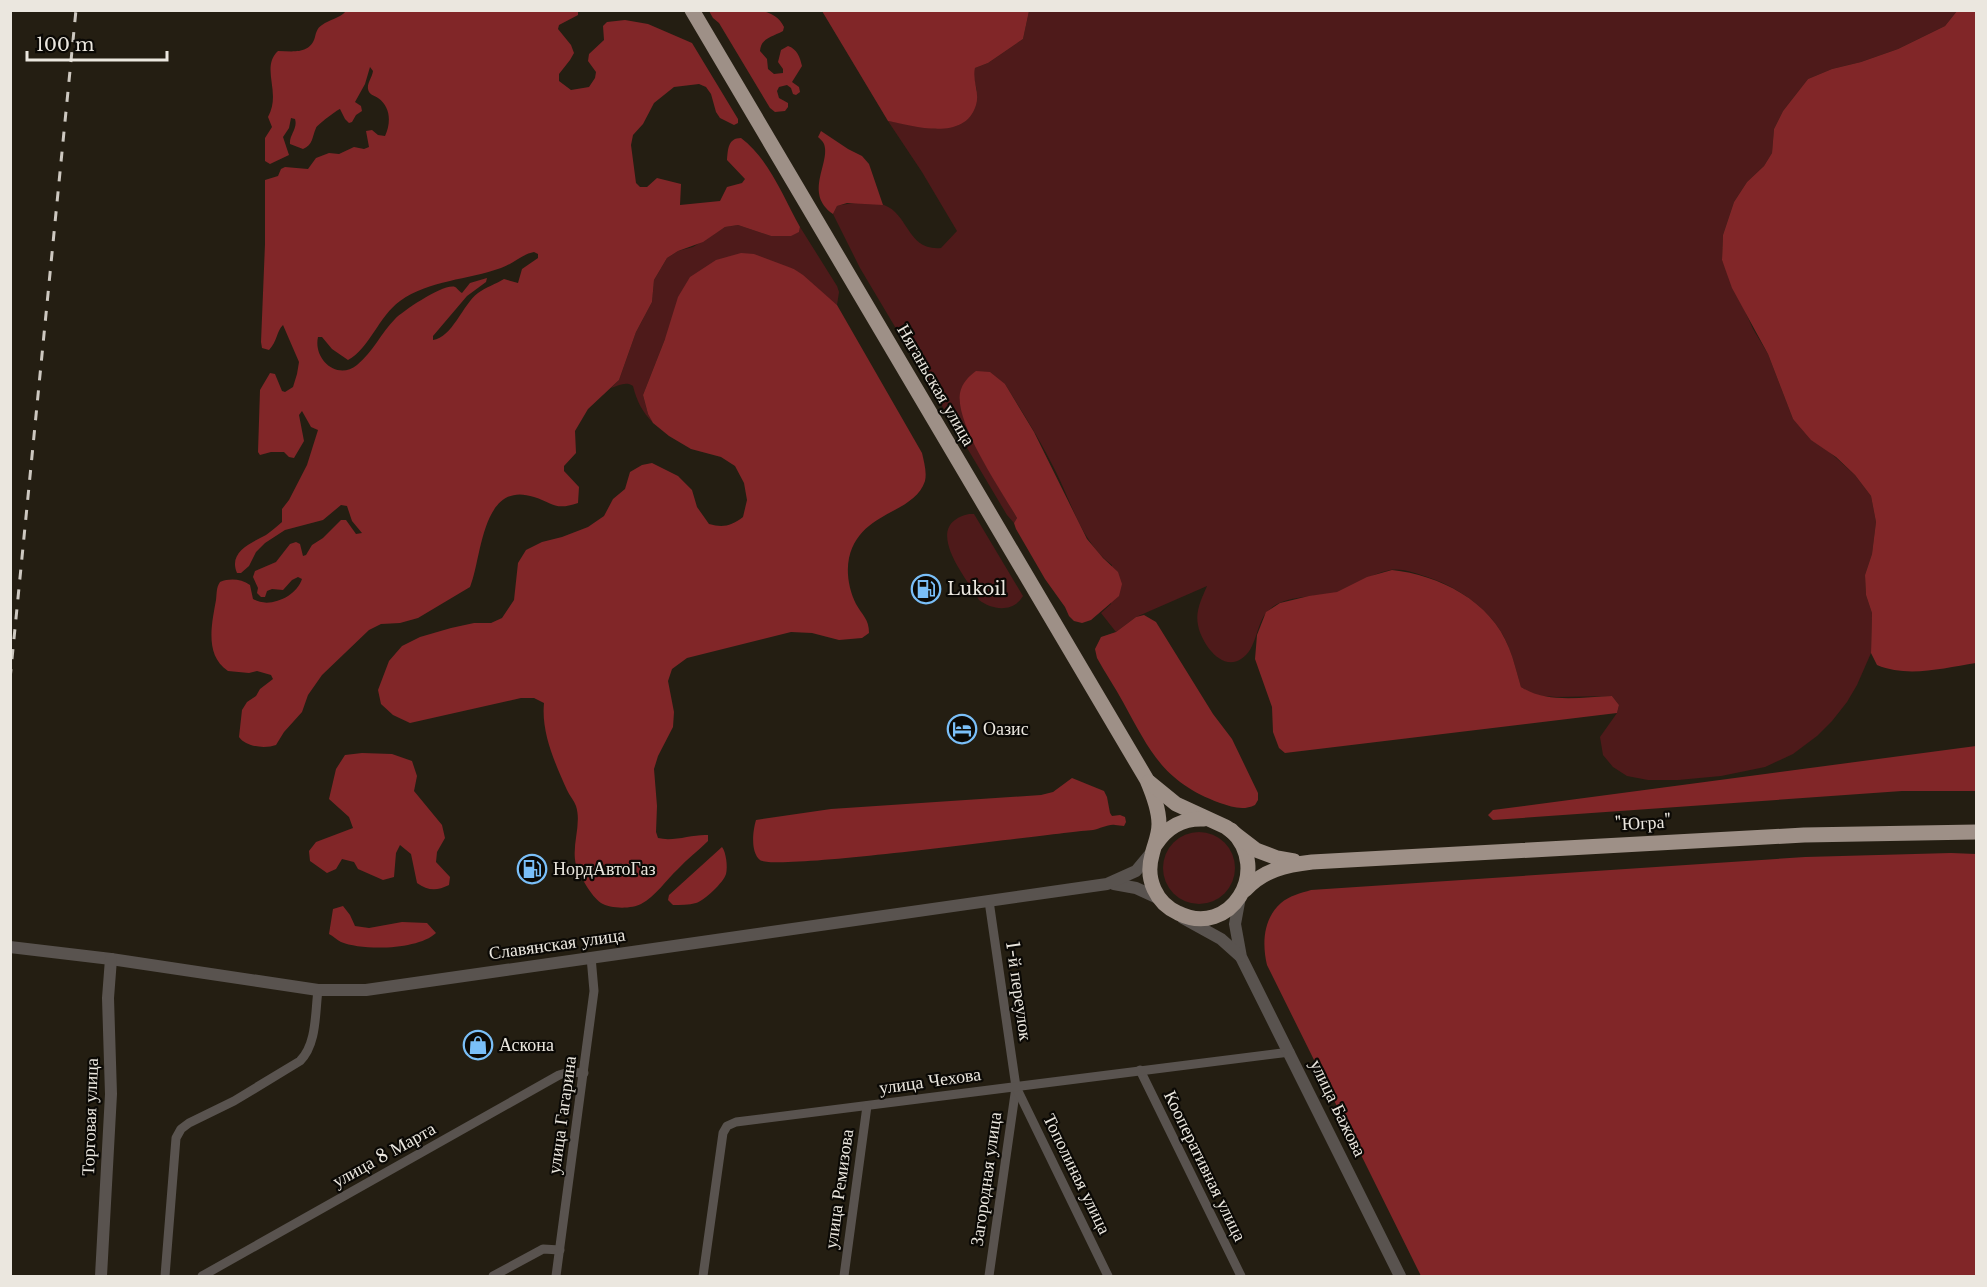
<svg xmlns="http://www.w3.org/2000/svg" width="1987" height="1287" font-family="'Libre Baskerville',serif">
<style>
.green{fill:#4e1a1a}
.forest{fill:#812628;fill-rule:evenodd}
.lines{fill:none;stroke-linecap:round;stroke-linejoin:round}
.minor{stroke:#59534f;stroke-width:9}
.tertiary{stroke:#59534f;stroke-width:12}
.trunk{stroke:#9e9087;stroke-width:15}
.rail{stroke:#cdc8c0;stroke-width:3;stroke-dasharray:10 10;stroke-linecap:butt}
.labels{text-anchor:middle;stroke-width:4.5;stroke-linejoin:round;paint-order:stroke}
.street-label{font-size:18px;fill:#ebe7df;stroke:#0b0905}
.poi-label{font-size:18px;fill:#ebe7df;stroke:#0b0905;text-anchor:start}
</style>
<rect width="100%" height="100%" fill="#241e12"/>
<!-- green -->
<g class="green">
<path d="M 1029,11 L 1957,11 L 1945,26 L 1898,49 L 1861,62 L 1832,69 L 1808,79 L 1783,111 L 1774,129 L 1772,153 L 1764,166 L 1747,182 L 1734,202 L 1723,235 L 1722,260 L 1753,329 L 1768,354 L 1793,419 L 1855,475 L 1871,496 L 1876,522 L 1872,554 L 1865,575 L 1866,595 L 1872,613 L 1871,653 L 1857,685 L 1847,702 L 1832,721 L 1817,736 L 1793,754 L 1765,767 L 1721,776 L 1678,780 L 1648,780 L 1627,776 L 1613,767 L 1603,755 L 1600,737 L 1617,713 L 1619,705 L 1612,696 L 1556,697 L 1533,695 L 1521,687 C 1517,674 1514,661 1509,648 C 1497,615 1463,589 1430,578 C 1418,574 1403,568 1390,570 C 1369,574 1354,588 1336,593 C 1315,598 1283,594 1267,612 C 1256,623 1257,650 1241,659 C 1221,672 1201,642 1198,625 C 1195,611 1202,598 1207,586 L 1136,617 L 1116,632 L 1101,613 L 1111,604 L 1112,565 C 1082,543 1072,504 1056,472 C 1041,441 1023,413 1005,384 L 967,426 L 984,462 L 1017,518 L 1014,523 L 1007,515 L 860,268 L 833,214 L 837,206 C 847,203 873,201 884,205 C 909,214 907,251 941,248 L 957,231 L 922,172 L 888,121 L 936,129 L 977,91 L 973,75 L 975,68 L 988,63 L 1023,39 Z"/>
<path d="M 738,225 L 771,236 L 799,232 L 800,227 L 837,286 L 839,292 L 837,305 L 794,269 L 779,265 L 665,339 L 643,395 L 648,414 L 653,423 C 642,411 637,402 633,386 C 626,381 618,386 611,388 L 619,380 L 636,332 L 652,302 L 654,280 L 667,258 L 678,251 L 693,247 L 725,227 Z"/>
<path d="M 969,514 L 974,514 L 1023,596 C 1013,613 992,610 979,600 C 965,576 921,525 969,514 Z"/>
<circle cx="1199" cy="868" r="36"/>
</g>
<!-- forest -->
<g class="forest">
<path d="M 346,11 L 578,11 L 578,15 L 559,25 L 558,29 L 571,45 L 574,53 L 570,60 L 559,74 L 559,81 L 571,90 L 589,87 L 595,78 L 596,72 L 588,61 L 589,54 L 604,40 L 603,26 L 607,22 L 625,20 L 648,24 L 692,43 L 738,119 L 738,123 L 734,125 L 720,118 L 716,112 L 711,94 L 706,87 L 699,84 L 674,87 L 654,103 L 643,124 L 633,135 L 631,145 L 636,183 L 640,187 L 647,187 L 657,178 L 681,184 L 680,205 L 720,201 L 727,187 L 742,183 L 745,179 L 727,160 C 728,149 728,138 741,138 C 769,159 783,197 800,227 L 799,232 L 791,236 L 771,236 L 738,225 L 725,227 L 703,242 L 678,251 L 667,258 L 654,280 L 652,302 L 636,332 L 619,380 L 588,409 L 575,431 L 576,453 L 564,466 L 564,471 L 579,487 L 578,503 C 555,511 553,503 534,497 C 481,479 482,559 470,587 L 418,618 L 400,623 L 381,624 L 369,630 L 322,675 L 308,695 L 302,712 L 284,732 L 276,745 C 265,749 246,747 239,737 L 242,710 L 247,702 L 256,696 L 260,689 L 273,679 L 271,675 L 257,671 L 249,673 L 228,671 C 204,655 212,623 216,600 C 217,593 216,588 220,582 C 230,578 241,579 250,585 L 253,599 C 269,609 296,597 302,579 L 298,577 L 292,580 L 283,590 L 272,589 L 267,591 L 265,597 L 261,597 L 257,593 L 258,588 L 253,577 L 255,571 L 276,562 L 290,544 L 296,542 L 300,544 L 303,556 L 306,555 L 312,545 L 323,538 L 341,520 L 346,520 L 356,534 L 362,533 L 352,521 L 347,506 L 341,505 L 323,520 L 285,530 L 265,543 L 256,552 L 249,566 L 241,573 L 237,573 C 228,552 251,543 266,535 C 272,531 277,526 282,522 L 282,509 L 289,500 L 307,465 L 318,430 L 311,427 L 302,411 L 299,415 L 304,441 L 294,458 L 289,457 L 284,452 L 271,452 L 260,455 L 258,452 L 260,390 L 270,373 L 275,374 L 282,391 L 285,392 L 293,387 L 297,374 L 299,362 L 283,325 C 277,330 277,342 269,350 L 262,348 L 261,342 L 265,244 L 265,180 L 278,176 L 281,169 L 285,167 L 308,169 L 316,158 L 329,153 L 339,154 L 354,147 L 364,149 L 369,147 L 366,131 L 372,130 L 378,135 L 385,136 C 391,123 391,107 378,98 C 374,95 369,95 368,89 C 367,83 372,78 373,71 L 370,67 L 365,84 L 355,102 L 361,106 L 362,111 L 356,115 L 352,122 L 349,123 L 345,119 L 340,109 C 337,110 317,125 316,128 C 312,137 313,145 303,149 L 290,144 C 289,135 298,129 295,119 L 291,118 L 289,128 L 283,137 L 289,155 L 270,164 L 265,161 L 265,138 L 272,127 L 268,117 C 282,92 260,68 278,51 C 292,51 310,55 315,37 C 316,33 317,28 322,25 C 330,19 339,19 346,11 ZM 534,252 L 538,254 L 538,258 L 522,269 L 518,283 L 504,279 C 496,284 486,287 478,293 C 463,304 452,338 433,340 L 433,336 L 467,296 L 486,282 L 487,278 L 470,283 L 462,293 C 460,292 456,287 455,287 C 444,283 403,311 395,319 C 381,333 373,352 357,365 C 337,381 313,359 318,337 L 322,337 L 332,349 L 348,360 C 369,349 379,316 400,301 C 429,280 468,280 501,268 C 513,264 522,254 534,252 Z"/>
<path d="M 709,11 C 733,10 772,2 784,27 L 783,31 C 772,37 761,38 760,51 L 767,59 L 768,69 L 774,74 L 783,73 L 783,69 L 778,62 L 781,50 L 788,46 C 797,49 800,57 802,66 L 792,82 L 799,87 L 800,92 L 796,95 L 793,94 L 791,88 L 787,85 L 779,87 L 777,91 L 779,98 L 788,103 L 788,107 L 785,111 L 775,112 L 770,108 L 719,23 L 713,18 Z"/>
<path d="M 1029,11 L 1023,39 L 988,63 L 975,68 C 972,81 980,92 976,105 C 965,142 914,126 888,121 L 822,11 Z"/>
<path d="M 1957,11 L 1976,11 L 1976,663 C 1943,668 1908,678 1877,665 L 1871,653 L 1872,613 L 1866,595 L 1865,575 L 1872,554 L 1876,522 L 1871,496 L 1855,475 L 1836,457 L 1811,440 L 1793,419 L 1768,354 L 1732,288 L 1722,260 L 1723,235 L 1734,202 L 1747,182 L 1764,166 L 1772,153 L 1774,129 L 1783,111 L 1808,79 L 1832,69 L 1861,62 L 1898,49 L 1945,26 Z"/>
<path d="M 821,131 L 848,149 L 862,156 L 869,164 L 883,205 L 847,203 L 837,206 L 833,214 C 803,193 831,163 824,144 C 823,141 820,139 818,137 Z"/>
<path d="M 741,253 L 754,254 L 794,269 L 803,275 L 837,305 L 922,453 C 924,462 927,472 925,481 C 914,515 860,510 849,558 C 846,573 849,590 856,604 C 862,615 869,619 869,633 L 862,638 L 839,640 L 812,633 L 791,632 L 687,658 L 672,669 L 668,681 L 674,712 L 673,727 L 658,756 L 654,769 L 657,806 L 656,832 L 658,838 C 674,842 692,834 708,835 L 708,841 C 698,851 687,859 678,869 C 666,880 656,896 641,904 C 632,909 610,909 601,903 C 591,896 580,876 576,865 C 571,845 582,825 576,806 C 574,800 569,795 567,790 C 555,763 541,733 544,703 L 534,698 L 521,698 L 410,723 L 393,715 L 381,704 L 378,690 L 389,661 L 402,646 L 420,637 L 451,628 L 474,623 L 491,623 L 502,618 L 514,600 L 518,563 L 526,550 L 542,542 L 562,537 L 588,527 L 604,516 L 613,499 L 625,489 L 630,472 L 642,465 L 652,463 L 678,476 L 692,490 L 697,507 L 709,524 C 723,528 731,526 743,517 L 747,500 L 744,483 L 735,466 L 721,457 L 691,449 L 669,436 L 653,423 L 648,414 L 643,395 L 665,339 L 678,297 L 690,277 L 716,260 Z"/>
<path d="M 976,371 L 990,372 L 1005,384 L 1034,432 L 1087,539 L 1103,558 L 1118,572 L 1122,584 L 1119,596 L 1091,620 L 1082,623 L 1074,621 L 1069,616 L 1065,607 L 1045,579 L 1016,529 L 1014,523 L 1017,518 C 1001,490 955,424 960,393 C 962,383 969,376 976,371 Z"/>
<path d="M 1392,570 C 1439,575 1491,601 1509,648 C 1514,660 1517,674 1521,687 C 1547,704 1583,697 1612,696 L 1619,705 L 1617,713 L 1285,753 L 1279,748 L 1273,732 L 1272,707 L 1255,659 L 1257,635 L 1266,612 L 1280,603 L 1309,596 L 1337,592 L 1367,577 Z"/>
<path d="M 1144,615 L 1156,622 L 1213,714 L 1232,739 L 1258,793 L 1258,800 L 1255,805 C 1243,811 1232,807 1220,803 C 1163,782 1150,751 1123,702 C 1115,687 1105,673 1097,658 L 1095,649 L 1101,637 L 1116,632 L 1136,617 Z"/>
<polygon points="1976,746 1976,791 1902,791 1493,820 1488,815 1493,810"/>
<path d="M 362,753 L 392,754 L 412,761 L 417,776 L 414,791 L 442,825 L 445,838 L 437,852 L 436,862 L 450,877 L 449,885 C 437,891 428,891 417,883 L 411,854 L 400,845 L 396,853 L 394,877 L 383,880 L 358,869 L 354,862 L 342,859 L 336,869 L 327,873 L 310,861 L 309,851 L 316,842 L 353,828 L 349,817 L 329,799 L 336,769 L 345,755 Z"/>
<path d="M 1072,778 L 1104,791 L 1107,797 L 1110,813 L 1112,816 L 1120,815 L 1125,817 L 1126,822 L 1124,826 C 1121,826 1118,825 1115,825 C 1108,824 1100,829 1093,830 C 1051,833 776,872 760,860 C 750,852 753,830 756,820 L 831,809 L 1041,795 L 1053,792 Z"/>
<path d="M 722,847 C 726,852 728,867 726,874 C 724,882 704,901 696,903 C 689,905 680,905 673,905 L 668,900 L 669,895 Z"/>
<path d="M 1951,853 L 1976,854 L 1976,1276 L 1421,1276 L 1267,965 C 1262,944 1263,919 1281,903 C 1289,896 1301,893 1311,890 L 1805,857 Z"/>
<path d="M 343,906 L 350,915 L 355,926 L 369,928 L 402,922 L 427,923 L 436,933 C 418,950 363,951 341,942 C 337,940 333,936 329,934 L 333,909 Z"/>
</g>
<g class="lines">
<!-- minor -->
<g class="minor">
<polyline points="989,901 1016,1087 989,1276"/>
<polyline points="1140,1070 1241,1276"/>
<polyline points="1016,1087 1108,1276"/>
<path d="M 165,1276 L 176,1138 L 181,1129 L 189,1123 L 234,1101 L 300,1061 C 317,1044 315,1013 318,990"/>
<polyline points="202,1276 559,1075 569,1072 584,1073"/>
<polyline points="493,1276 543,1249 560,1250"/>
<polyline points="556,1276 594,991 591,957"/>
<polyline points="703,1276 723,1133 727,1126 736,1122 1290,1052"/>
<polyline points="844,1276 867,1106"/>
</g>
<!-- tertiary -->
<g class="tertiary">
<polyline points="1114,884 1136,888 1160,899"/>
<polyline points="1240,897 1235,924 1241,957 1400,1276"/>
<polyline points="1183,918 1221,939 1240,956"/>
<polyline points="10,947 111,959 318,990 366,990 1107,884 1136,871 1151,853"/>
<polyline points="101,1276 111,1094 108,998 111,959"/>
</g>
<!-- trunk -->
<g class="trunk">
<path d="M 692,10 L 1147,780 C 1153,794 1159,809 1159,824 C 1159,836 1154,845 1152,855 C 1145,879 1156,903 1178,913 C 1230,939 1273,870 1231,830"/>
<polyline points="1149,782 1176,804 1226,827 1256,850 1277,858 1294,861"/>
<path d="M 1156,844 C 1167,827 1184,818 1204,819"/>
<path d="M 1245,890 C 1263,870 1286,865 1312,862 L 1804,835 L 1976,832"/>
</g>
<!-- rail -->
<polyline class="rail" points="10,679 76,10"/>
</g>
<!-- icons -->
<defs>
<g id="fuel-ring" transform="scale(1.5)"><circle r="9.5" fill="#0b0905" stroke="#7abff8" stroke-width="1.5"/><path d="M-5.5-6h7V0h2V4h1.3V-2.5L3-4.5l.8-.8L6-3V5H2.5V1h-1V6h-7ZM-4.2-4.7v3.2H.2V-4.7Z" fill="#7abff8"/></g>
<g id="hotel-ring" transform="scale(1.5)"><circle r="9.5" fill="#0b0905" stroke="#7abff8" stroke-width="1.5"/><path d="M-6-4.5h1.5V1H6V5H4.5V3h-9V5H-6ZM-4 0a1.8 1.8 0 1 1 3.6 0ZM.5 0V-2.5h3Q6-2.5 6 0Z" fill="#7abff8"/></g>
<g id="shop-ring" transform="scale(1.5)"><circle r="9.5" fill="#0b0905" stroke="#7abff8" stroke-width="1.5"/><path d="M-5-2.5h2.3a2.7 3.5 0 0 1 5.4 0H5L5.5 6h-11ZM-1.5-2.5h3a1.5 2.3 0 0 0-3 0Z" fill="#7abff8"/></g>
</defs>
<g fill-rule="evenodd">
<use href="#fuel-ring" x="926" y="589"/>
<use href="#hotel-ring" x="962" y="729"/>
<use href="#fuel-ring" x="532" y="869"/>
<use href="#shop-ring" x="478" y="1045"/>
</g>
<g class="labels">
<!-- street labels -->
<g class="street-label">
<text transform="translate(936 385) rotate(60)" y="6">Няганьская улица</text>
<text transform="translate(1643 823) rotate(-3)" y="6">"Югра"</text>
<text transform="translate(557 944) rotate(-8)" y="6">Славянская улица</text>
<text transform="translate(1019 991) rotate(82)" y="6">1-й переулок</text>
<text transform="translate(930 1081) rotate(-8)" y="6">улица Чехова</text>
<text transform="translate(1338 1108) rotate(64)" y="6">улица Бажова</text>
<text transform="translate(562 1115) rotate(-82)" y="6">улица Гагарина</text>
<text transform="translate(90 1117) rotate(-88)" y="6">Торговая улица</text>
<text transform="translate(384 1155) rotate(-29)" y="6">улица 8 Марта</text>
<text transform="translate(1205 1166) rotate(64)" y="6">Кооперативная улица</text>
<text transform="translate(1077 1174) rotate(64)" y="6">Тополиная улица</text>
<text transform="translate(986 1179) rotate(-82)" y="6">Загородная улица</text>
<text transform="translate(839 1189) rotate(-82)" y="6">улица Ремизова</text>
</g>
<!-- poi labels -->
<g class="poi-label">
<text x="947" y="595">Lukoil</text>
<text x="983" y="735">Оазис</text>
<text x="553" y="875">НордАвтоГаз</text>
<text x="499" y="1051">Аскона</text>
</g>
</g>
<!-- border -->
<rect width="1987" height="1287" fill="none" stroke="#ebe7df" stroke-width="24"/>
<!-- scale -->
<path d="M27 51v9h140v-9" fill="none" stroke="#ebe7df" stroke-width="3"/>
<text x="36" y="51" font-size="18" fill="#ebe7df" stroke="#0b0905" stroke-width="4.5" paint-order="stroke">100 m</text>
</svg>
